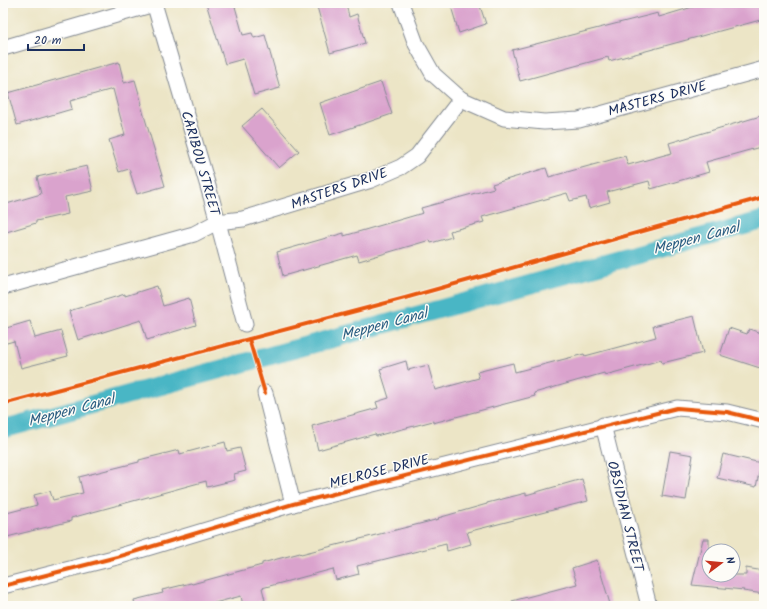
<svg xmlns="http://www.w3.org/2000/svg" width="767" height="609" font-family="Kalam,sans-serif">
<style>
.lines{fill:none;stroke-linecap:round;stroke-linejoin:round}
.canal{stroke:#4ab6c5;stroke-width:19}
.building{fill:#daa3cd}
.street-casing{stroke:#848a92;stroke-width:17}
.street{stroke:#fff;stroke-width:15}
.cycleway-casing{stroke:#fdfcf7;stroke-width:6}
.cycleway{stroke:#e8590c;stroke-width:4}
.labels{text-anchor:middle;stroke-width:3;stroke-linejoin:round;paint-order:stroke}
.street-label{font-size:14px;fill:#1b2f5e;stroke:#fdfcf7}
.water-label{font-size:15px;font-style:italic;fill:#2b5e82;stroke:#fdfcf7}
</style>
<rect width="100%" height="100%" fill="#fdfcf7"/>
<filter id="ink" filterUnits="userSpaceOnUse"><feTurbulence type="fractalNoise" baseFrequency=".025" numOctaves="2"/><feDisplacementMap in="SourceGraphic" scale="8" xChannelSelector="R" yChannelSelector="G"/><feConvolveMatrix kernelMatrix="1 2 1 2 8 2 1 2 1" color-interpolation-filters="sRGB"/></filter>
<filter id="wash" filterUnits="userSpaceOnUse"><feTurbulence type="fractalNoise" baseFrequency=".012" numOctaves="4" result="noise"/><feDisplacementMap in="SourceGraphic" scale="16" xChannelSelector="R" yChannelSelector="G"/><feGaussianBlur stdDeviation="0.9" result="paint"/><feColorMatrix in="noise" values="0 0 0 0 0 0 0 0 0 0 0 0 0 0 0 0 0 1.4 0 .05"/><feComposite in="paint" operator="in"/></filter>
<g filter="url(#wash)">
<rect width="100%" height="100%" fill="#ece5c6"/>
<g class="lines">
<!-- canal -->
<polyline class="canal" points="3,429 764,220"/>
</g>
<g id="blocks">
<!-- building -->
<g class="building">
<polygon points="206,3 234,3 243,35 252,33 254,38 265,35 280,88 254,95 243,59 225,64"/>
<polygon points="316,3 346,3 349,17 357,14 365,43 330,53"/>
<polygon points="450,3 479,3 486,24 459,33"/>
<polygon points="695,3 764,3 764,19 609,61 608,57 520,81 512,50 658,13 659,17 696,6"/>
<polygon points="119,62 124,83 135,80 142,104 141,105 165,186 137,194 129,169 119,172 109,140 125,135 113,89 70,101 72,109 17,125 8,93"/>
<polygon points="381,82 392,114 330,135 320,103"/>
<polygon points="262,109 299,151 279,168 242,126"/>
<polygon points="764,115 764,146 706,162 709,172 651,189 649,181 607,192 610,202 589,208 586,197 570,201 567,193 482,217 484,222 450,231 452,237 431,243 430,240 359,261 357,255 283,276 277,252 344,233 344,236 423,213 421,208 494,188 492,184 546,168 549,177 625,156 628,165 672,153 669,143"/>
<polygon points="87,166 93,191 65,197 68,214 36,221 36,223 3,233 3,205 41,194 37,177"/>
<polygon points="157,286 163,306 189,298 196,325 147,340 141,320 78,340 69,311 125,294 125,296"/>
<polygon points="694,316 703,353 662,363 661,360 605,375 604,373 534,393 535,396 433,423 433,421 376,436 375,434 318,450 312,426 378,408 376,402 389,398 380,369 406,361 408,370 428,365 435,390 479,378 477,372 513,363 515,372 584,354 585,356 656,337 653,326"/>
<polygon points="30,321 35,338 61,331 68,356 21,368 14,341 3,344 3,329"/>
<polygon points="729,328 747,334 749,329 764,334 764,356 760,368 720,355"/>
<polygon points="225,442 227,451 240,448 246,471 234,474 235,480 207,487 206,481 71,518 71,521 3,538 3,514 37,505 34,495 50,491 53,500 83,493 79,477 139,462 139,460 179,450 180,454"/>
<polygon points="670,451 693,455 686,500 662,496"/>
<polygon points="723,454 761,463 756,487 717,478"/>
<polygon points="582,479 588,501 467,532 471,544 447,551 446,544 357,566 359,574 336,580 333,569 262,588 265,600 243,606 241,596 203,606 135,606 134,600 163,593 162,590 191,583 192,584 262,565 262,563 300,553 301,554 439,519 438,518 487,504 487,503 526,493 526,495"/>
<polygon points="703,539 709,539 709,575 746,575 746,568 764,571 764,594 743,591 744,590 692,585"/>
<polygon points="597,560 610,604 602,606 513,606 512,601 577,584 572,568"/>
</g>
</g>
</g>
<g filter="url(#ink)">
<use href="#blocks" fill-opacity="0" stroke="#848a92" stroke-width="1"/>
<g class="lines">
<!-- street casing -->
<g class="street-casing">
<g id="street">
<polyline points="154,3 212,200 245,324"/>
<polyline points="401,3 416,44 433,74 461,99 504,118 544,122 579,120 764,69"/>
<polyline points="3,48 154,4"/>
<polyline points="3,287 194,234 217,222 243,219 371,180 401,167 417,156 461,99"/>
<polyline points="265,393 293,504"/>
<polyline points="603,425 649,606"/>
<polyline points="3,586 117,557 293,504 677,408 727,412 764,421"/>
</g>
</g>
<!-- street -->
<use href="#street" class="street"/>
<!-- cycleway casing -->
<g class="cycleway-casing">
<g id="cycleway">
<polyline points="265,393 249,339 405,298 764,197"/>
<polyline points="3,404 249,339"/>
<polyline points="3,586 117,557 293,504 677,408 727,412 764,421"/>
</g>
</g>
<!-- cycleway -->
<use href="#cycleway" class="cycleway"/>
</g>
</g>
<g class="labels">
<!-- street labels -->
<g class="street-label">
<text transform="translate(657 98) rotate(-15)" y="5">MASTERS DRIVE</text>
<text transform="translate(201 163) rotate(74)" y="5">CARIBOU STREET</text>
<text transform="translate(339 188) rotate(-19)" y="5">MASTERS DRIVE</text>
<text transform="translate(379 471) rotate(-14)" y="5">MELROSE DRIVE</text>
<text transform="translate(626 516) rotate(76)" y="5">OBSIDIAN STREET</text>
</g>
<!-- water labels -->
<g class="water-label">
<text transform="translate(696 238) rotate(-15)" y="5">Meppen Canal</text>
<text transform="translate(384 324) rotate(-15)" y="5">Meppen Canal</text>
<text transform="translate(71 410) rotate(-15)" y="5">Meppen Canal</text>
</g>
</g>
<!-- margin -->
<rect width="767" height="609" fill="none" stroke="#fdfcf7" stroke-width="16"/>
<!-- north arrow -->
<g transform="translate(721 563) rotate(74)"><circle r="19" fill="#fdfcf7" stroke="#a3aaba"/>
<path d="M0-3L7 15L0 10L-7 15Z" fill="#c8321e"/>
<text y="-6" font-size="11" font-weight="bold" text-anchor="middle" fill="#1b2f5e">N</text>
</g>
<!-- scale -->
<path d="M28 44v6h56v-6" fill="none" stroke="#1b2f5e" stroke-width="2"/>
<text x="34" y="44" font-size="12" fill="#1b2f5e" stroke="#fdfcf7" stroke-width="3" paint-order="stroke">20 m</text>
</svg>
